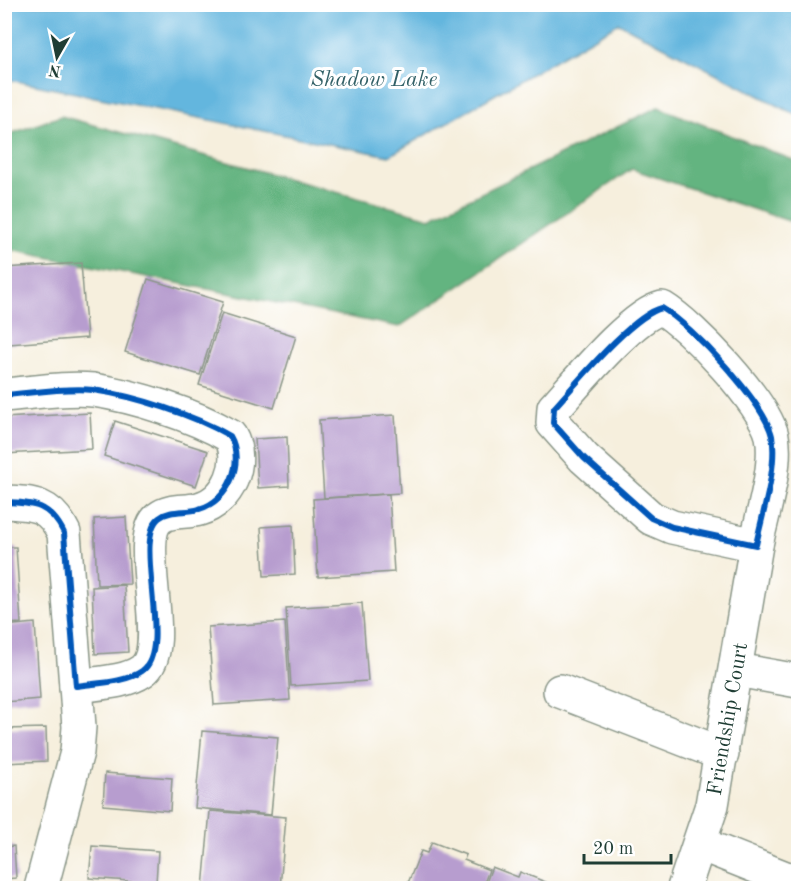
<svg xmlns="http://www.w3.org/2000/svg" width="803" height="893" font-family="'Old Standard TT',serif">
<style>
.forest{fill:#64b480;stroke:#42785a;stroke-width:1.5}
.water{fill:#63b6de;stroke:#417a89;stroke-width:1.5}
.building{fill:#b79dcf}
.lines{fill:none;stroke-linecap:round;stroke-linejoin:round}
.minor-casing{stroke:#8a9688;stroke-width:36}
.minor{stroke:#fff;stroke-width:33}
.cycleway-casing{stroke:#fff;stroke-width:10}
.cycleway{stroke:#0057b8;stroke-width:6}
.labels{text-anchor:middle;stroke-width:6;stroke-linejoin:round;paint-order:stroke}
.street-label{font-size:21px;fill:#1f3d34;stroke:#fff}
.water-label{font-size:22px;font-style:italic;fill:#336167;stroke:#fff}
</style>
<rect width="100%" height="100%" fill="#fff"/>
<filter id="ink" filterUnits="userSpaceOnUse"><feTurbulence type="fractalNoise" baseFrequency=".0167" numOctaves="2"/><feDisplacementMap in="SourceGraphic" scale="12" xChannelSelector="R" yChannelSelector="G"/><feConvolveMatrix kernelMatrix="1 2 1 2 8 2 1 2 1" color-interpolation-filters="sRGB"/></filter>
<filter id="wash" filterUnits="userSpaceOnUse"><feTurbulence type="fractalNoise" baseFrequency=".008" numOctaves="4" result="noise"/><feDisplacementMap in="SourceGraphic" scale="24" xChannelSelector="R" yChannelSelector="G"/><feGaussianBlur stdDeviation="1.35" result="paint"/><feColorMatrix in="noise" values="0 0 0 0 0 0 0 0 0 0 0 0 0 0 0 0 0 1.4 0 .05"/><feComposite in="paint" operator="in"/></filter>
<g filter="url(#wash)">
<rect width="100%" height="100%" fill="#f6efdd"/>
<!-- forest -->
<polygon class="forest" points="658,107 798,162 798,224 632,169 399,327 5,249 4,136 61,116 430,218"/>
<!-- water -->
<polygon class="water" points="4,5 798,5 798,116 619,23 389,156 5,79"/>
<g id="blocks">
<!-- building -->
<g class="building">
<polygon points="81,263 87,338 9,344 4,268"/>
<polygon points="148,279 223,302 200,375 125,352"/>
<polygon points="222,313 296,336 274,408 199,385"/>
<polygon points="90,413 92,449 4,454 4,418"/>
<polygon points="395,415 400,493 324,498 319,420"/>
<polygon points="115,421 208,451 196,486 104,456"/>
<polygon points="287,437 289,486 258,488 255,439"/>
<polygon points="389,494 394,572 318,577 313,499"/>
<polygon points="126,517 130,584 97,585 94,519"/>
<polygon points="293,525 295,574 264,576 261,527"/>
<polygon points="4,547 16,547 21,623 4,624"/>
<polygon points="124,585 128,652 95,654 92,587"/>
<polygon points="362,603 368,681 291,686 286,608"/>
<polygon points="285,622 290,700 214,705 208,627"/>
<polygon points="35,623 40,699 4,702 4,626"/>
<polygon points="46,728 47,761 4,763 4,729"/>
<polygon points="202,731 278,737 271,815 195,808"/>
<polygon points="105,773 172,778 170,811 103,805"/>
<polygon points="210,811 286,817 280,888 203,888"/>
<polygon points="432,842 466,855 464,860 489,870 482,888 406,888 421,851 427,853"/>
<polygon points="14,846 16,878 4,879 4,847"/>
<polygon points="92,846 158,851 156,883 89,878"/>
<polygon points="492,867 518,877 520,872 553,885 552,888 484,888"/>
</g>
</g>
</g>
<g filter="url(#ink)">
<use href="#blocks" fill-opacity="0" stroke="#8a9688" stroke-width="1.5"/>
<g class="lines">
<!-- minor casing -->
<g class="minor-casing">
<g id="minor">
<path d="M 662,308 C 692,326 764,402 772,436 C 778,466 762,515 756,545 L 672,527 L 651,518 L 584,458 L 553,423 L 554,408 C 576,384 632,315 662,308 Z"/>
<path d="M 4,395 C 31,393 67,387 93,390 C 135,396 194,415 230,436 C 245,462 229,501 199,509 C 186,513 170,509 159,518 C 132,540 174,649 142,671 C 125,683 96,683 76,686 L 64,533 C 50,504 34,503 4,502"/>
<polyline points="737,670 798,681"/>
<polyline points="560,691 722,754"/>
<polyline points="700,844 798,883"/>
<polyline points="41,888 77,752 79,727 76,686"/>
<polyline points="684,888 712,805 756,545"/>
</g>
</g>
<!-- minor -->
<use href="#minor" class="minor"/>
<!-- cycleway casing -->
<g class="cycleway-casing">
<g id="cycleway">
<path d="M 662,308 C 692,326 764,402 772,436 C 778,466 762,515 756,545 L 672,527 L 651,518 L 584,458 L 553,423 L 554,408 C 576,384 632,315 662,308 Z"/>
<path d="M 4,395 C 31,393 67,387 93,390 C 135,396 194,415 230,436 C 245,462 229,501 199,509 C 186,513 170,509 159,518 C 132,540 174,649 142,671 C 125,683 96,683 76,686 L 64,533 C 50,504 34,503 4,502"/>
</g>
</g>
<!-- cycleway -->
<use href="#cycleway" class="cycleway"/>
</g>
</g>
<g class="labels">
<!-- street labels -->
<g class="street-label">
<text transform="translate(727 719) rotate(-80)" y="7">Friendship Court</text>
</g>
<!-- water labels -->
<g class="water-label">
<text x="374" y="86">Shadow Lake</text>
</g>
</g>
<!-- margin -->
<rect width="803" height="893" fill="none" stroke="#fff" stroke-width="24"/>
<!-- north arrow -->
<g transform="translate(57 57) rotate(189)" stroke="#ffffff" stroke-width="4.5" paint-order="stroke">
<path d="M0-4.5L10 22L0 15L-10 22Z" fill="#1f3d34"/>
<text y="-9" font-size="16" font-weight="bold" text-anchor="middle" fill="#1f3d34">N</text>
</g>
<!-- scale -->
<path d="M584 854v9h87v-9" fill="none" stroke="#1f3d34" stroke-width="3"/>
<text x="593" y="854" font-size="18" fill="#1f3d34" stroke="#ffffff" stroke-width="4.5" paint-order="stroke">20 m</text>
</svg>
